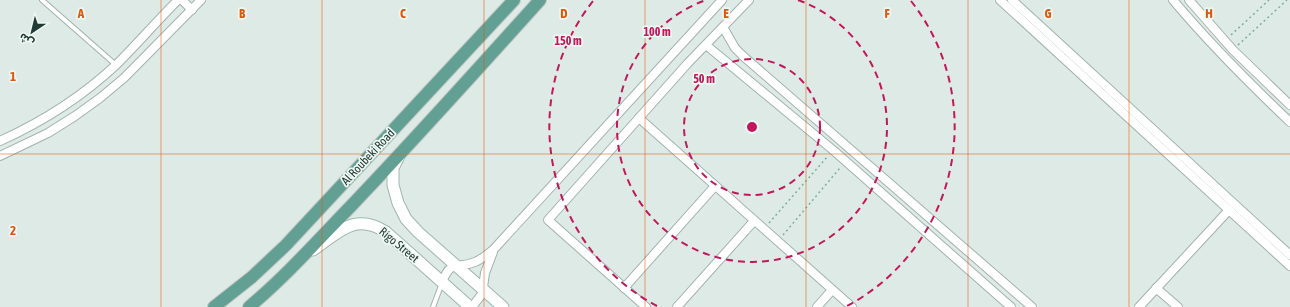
<svg xmlns="http://www.w3.org/2000/svg" width="1290" height="307" font-family="'Asap Condensed','Noto Sans Arabic',sans-serif">
<style>
.lines{fill:none;stroke-linecap:round;stroke-linejoin:round}
.lane-casing{stroke:#a1b2ac;stroke-width:6}
.street-casing{stroke:#a1b2ac;stroke-width:10}
.secondary-casing{stroke:#9db6ae;stroke-width:13}
.primary-casing{stroke:#bcc4c2;stroke-width:14}
.path{stroke:#7eaea1;stroke-width:1.5;stroke-dasharray:2 3;stroke-linecap:butt}
.lane{stroke:#fff;stroke-width:4}
.street{stroke:#fff;stroke-width:8}
.secondary{stroke:#fff;stroke-width:11}
.primary{stroke:#62a093;stroke-width:12}
.grid{fill:none;stroke:#de570e;stroke-width:1;stroke-opacity:0.55}
.ring{fill:none;stroke:#c2185b;stroke-width:2;stroke-dasharray:7 5}
.labels{text-anchor:middle;stroke-width:3.5;stroke-linejoin:round;paint-order:stroke}
.street-label{font-size:12px;fill:#203a34;stroke:#eff7f3}
.grid-label{font-size:13px;text-anchor:middle;font-weight:bold;fill:#de570e;stroke:#eff7f3;stroke-width:3.5;stroke-linejoin:round;paint-order:stroke}
.centre{fill:#c2185b;stroke:#eff7f3;stroke-width:2}
.ring-label{font-size:12px;text-anchor:middle;font-weight:bold;fill:#c2185b;stroke:#eff7f3;stroke-width:3.5;stroke-linejoin:round;paint-order:stroke}
</style>
<rect width="100%" height="100%" fill="#deeae5"/>
<g class="lines">
<!-- lane casing -->
<g class="lane-casing">
<g id="lane">
<polyline points="42,0 116,65"/>
<polyline points="433,307 442,283"/>
</g>
</g>
<!-- street casing -->
<g class="street-casing">
<g id="street">
<polyline points="182,0 192,10"/>
<polyline points="1000,0 1290,266"/>
<polyline points="1012,0 1290,255"/>
<path d="M 1173,0 C 1209,43 1249,83 1290,122"/>
<polyline points="1189,0 1233,50 1290,105"/>
<polyline points="723,27 735,48 743,56 1032,307"/>
<polyline points="706,45 833,150 1011,307"/>
<polyline points="639,118 852,307"/>
<path d="M 0,141 C 42,122 83,96 117,64 C 138,43 157,21 178,0"/>
<polyline points="0,156 48,133 75,116 100,98 124,78 201,0"/>
<path d="M 442,282 C 452,258 456,270 475,262 C 482,259 488,254 494,249 L 722,0"/>
<polyline points="624,288 715,186"/>
<polyline points="1156,288 1178,307"/>
<polyline points="472,307 482,294 485,273 493,252"/>
<polyline points="646,307 548,220 688,63 749,0"/>
<polyline points="677,307 754,221"/>
<polyline points="817,307 832,290"/>
<polyline points="1139,307 1229,210"/>
</g>
</g>
<!-- secondary casing -->
<g class="secondary-casing">
<g id="secondary">
<polyline points="399,156 393,168 393,185 398,203 406,219 418,232 503,307"/>
<path d="M 313,250 C 339,232 355,212 386,232 L 470,307"/>
</g>
</g>
<!-- primary casing -->
<g class="primary-casing">
<g id="primary">
<polyline points="214,307 252,277 286,245 514,0"/>
<path d="M 249,307 C 286,276 318,240 352,205 C 416,138 478,69 540,0"/>
</g>
</g>
<!-- path -->
<g class="path">
<polyline points="1231,35 1269,0"/>
<polyline points="1238,45 1287,0"/>
<polyline points="769,223 827,157"/>
<polyline points="783,235 840,168"/>
</g>
<!-- lane -->
<use href="#lane" class="lane"/>
<!-- street -->
<use href="#street" class="street"/>
<!-- secondary -->
<use href="#secondary" class="secondary"/>
<!-- primary -->
<use href="#primary" class="primary"/>
</g>
<!-- grid -->
<path class="grid" d="M 161,0 L 161,307M 322,0 L 322,307M 484,0 L 484,307M 645,0 L 645,307M 806,0 L 806,307M 968,0 L 968,307M 1129,0 L 1129,307M 0,154 L 1290,154"/>
<!-- distance rings -->
<g class="ring">
<circle cx="752" cy="127" r="68"/>
<path d="M798 0A135 135 0 1 1 706 0"/>
<path d="M657 306A203 203 0 0 1 593 1M911 1A203 203 0 0 1 847 306"/>
</g>
<g class="labels">
<!-- street labels -->
<g class="street-label">
<text transform="translate(368 157) rotate(-47)" y="4">Al Roubeki Road</text>
<text transform="translate(399 245) rotate(40)" y="4">Rigo Street</text>
</g>
</g>
<g class="grid-label">
<text x="81" y="18">A</text>
<text x="242" y="18">B</text>
<text x="403" y="18">C</text>
<text x="564" y="18">D</text>
<text x="726" y="18">E</text>
<text x="887" y="18">F</text>
<text x="1048" y="18">G</text>
<text x="1209" y="18">H</text>
<text x="13" y="81">1</text>
<text x="13" y="235">2</text>
</g>
<circle cx="752" cy="127" r="6" class="centre"/>
<g class="ring-label">
<text x="657" y="36">100 m</text>
<text x="568" y="45">150 m</text>
<text x="704" y="83">50 m</text>
</g>
<!-- north arrow -->
<g transform="translate(32 32) rotate(215)" stroke="#eff7f3" stroke-width="3" paint-order="stroke">
<path d="M0-3L7 15L0 10L-7 15Z" fill="#203a34"/>
<text y="-6" font-size="11" font-weight="bold" text-anchor="middle" fill="#203a34">ش</text>
</g>
</svg>
